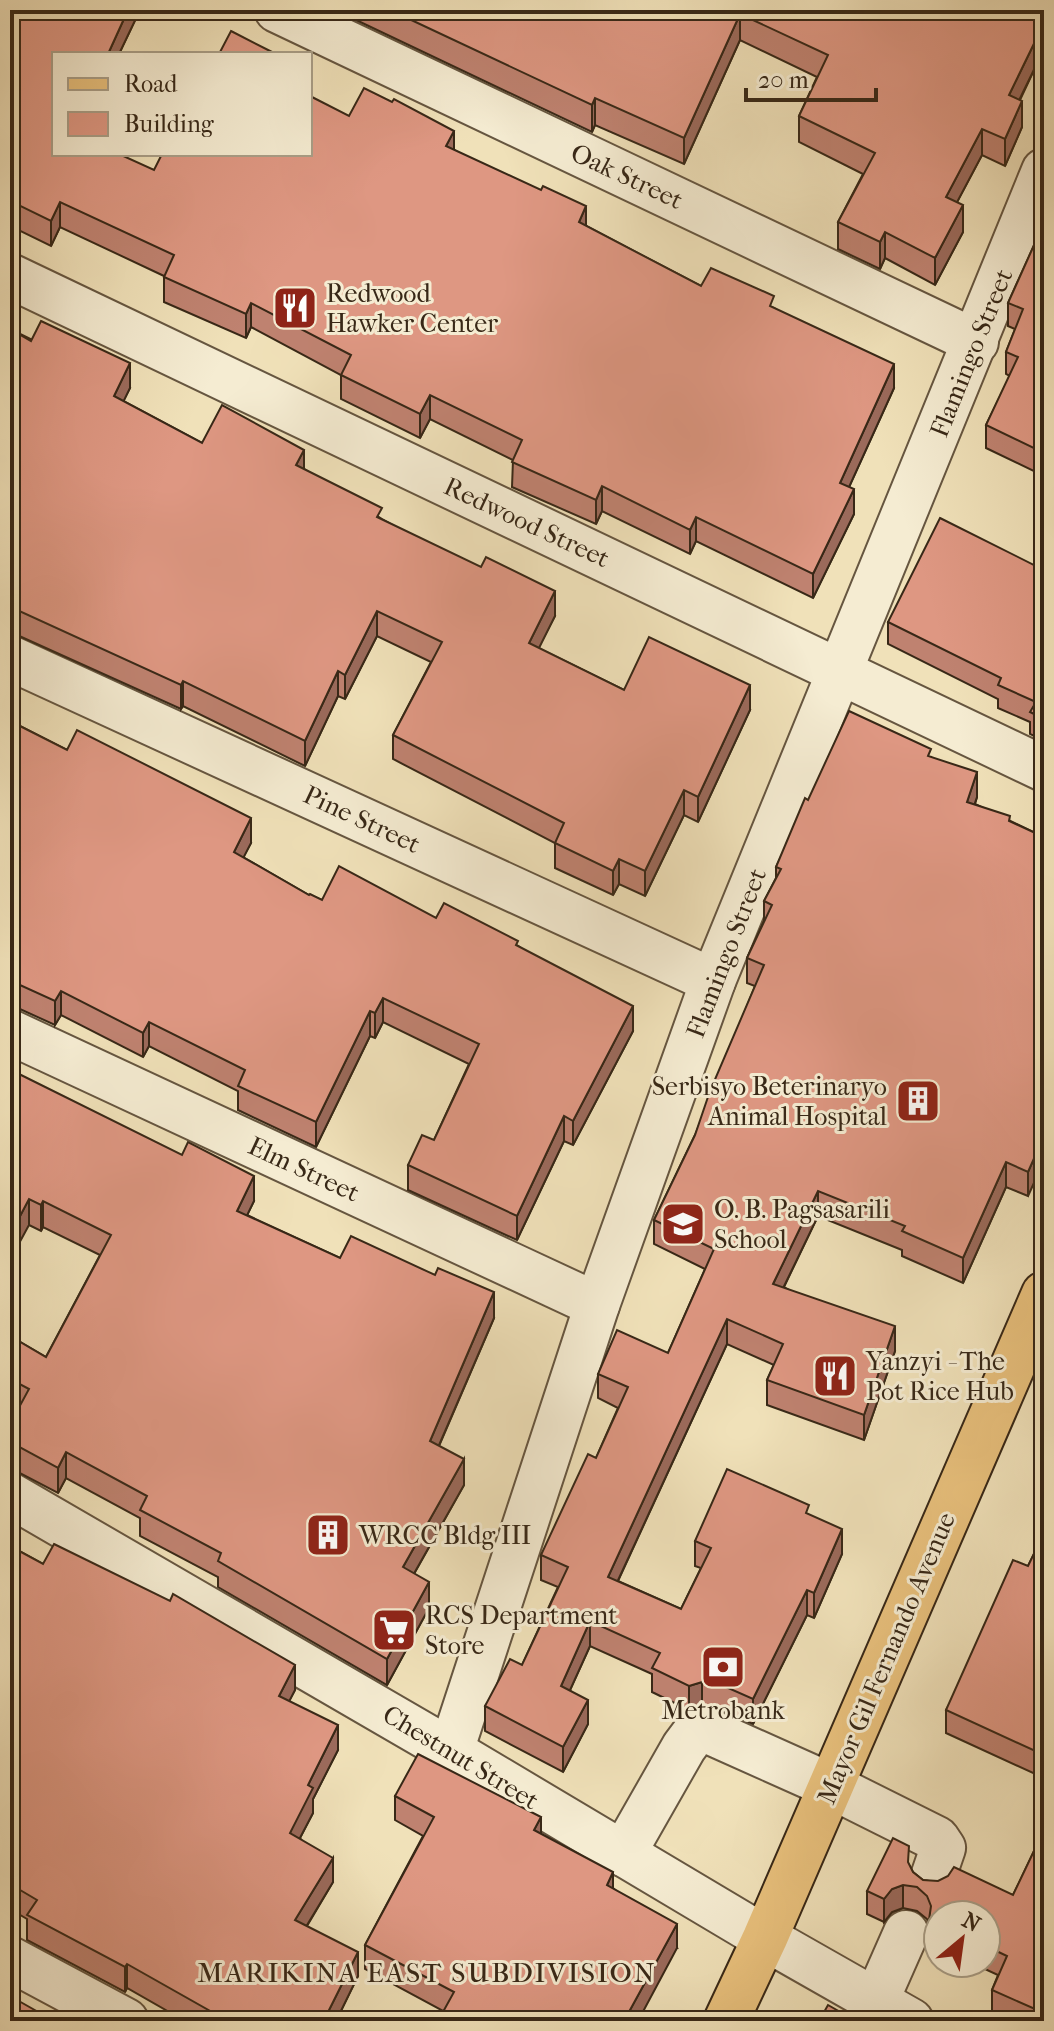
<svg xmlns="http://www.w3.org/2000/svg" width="1054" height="2031" font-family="'IM FELL French Canon',serif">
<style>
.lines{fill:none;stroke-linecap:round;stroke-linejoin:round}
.minor-casing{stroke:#665640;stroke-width:48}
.major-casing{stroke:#382817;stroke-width:48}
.minor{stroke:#f5ecd2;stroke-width:44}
.major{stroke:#e8c07c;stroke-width:44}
.wall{fill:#bf8270;stroke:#382817;stroke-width:2}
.shaded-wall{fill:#9b6a5b;stroke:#382817;stroke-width:2}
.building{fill:#de9782;stroke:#382817;stroke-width:2}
.labels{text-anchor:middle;stroke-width:6;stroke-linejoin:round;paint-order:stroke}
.street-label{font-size:26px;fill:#382817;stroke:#f5ecd2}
.poi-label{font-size:26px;fill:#382817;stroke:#f5ecd2;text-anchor:start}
.neighbourhood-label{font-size:28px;letter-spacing:2px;fill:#382817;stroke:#f5ecd2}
</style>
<rect width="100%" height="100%" fill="#f0e1b9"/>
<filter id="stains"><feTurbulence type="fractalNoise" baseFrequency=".0025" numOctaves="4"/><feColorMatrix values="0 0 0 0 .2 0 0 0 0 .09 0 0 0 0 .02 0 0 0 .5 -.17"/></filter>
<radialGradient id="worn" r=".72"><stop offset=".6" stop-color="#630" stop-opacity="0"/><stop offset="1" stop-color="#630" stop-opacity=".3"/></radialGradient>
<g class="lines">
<!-- minor casing -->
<g class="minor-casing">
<g id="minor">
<polyline points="277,10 976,342"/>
<polyline points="10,276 1044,769"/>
<polyline points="10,658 713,981"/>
<polyline points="10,1032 597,1305"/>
<polyline points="10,1495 451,1751 765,1938 911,2021"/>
<polyline points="451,1751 597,1305 713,981 1044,171"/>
<polyline points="623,1854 684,1747 693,1735 708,1731 831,1786 937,1839 943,1848 932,1880"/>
<polyline points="10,1959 126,2021"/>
<polyline points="876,2001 906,1933"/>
</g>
</g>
<!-- major casing -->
<g class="major-casing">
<polyline id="major" points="726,2021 765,1938 1044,1294"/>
</g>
<!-- minor -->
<use href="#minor" class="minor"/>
<!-- major -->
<use href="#major" class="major"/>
</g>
<!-- wall -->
<g class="wall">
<polygon points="10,10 140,10 119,54 54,154 154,170 349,116 454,150 586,226 701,286 774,308 894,388 849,487 854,514 813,598 696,541 690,554 602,511 596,524 512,487 513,460 430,419 420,438 341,399 341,375 251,327 246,338 164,302 164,276 60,227 51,246 10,226"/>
<polygon points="335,10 1033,10 1044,49 1020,100 1022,127 1005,166 982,155 957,202 963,232 935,285 885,258 880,269 838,249 838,222 863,174 799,142 799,116 817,77 740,40 684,164 595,125 592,132"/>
<polygon points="1044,223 1044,476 986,448 986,425 1010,376 1006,374 1006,352 1015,329 1008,326 1008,303"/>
<polygon points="10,329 130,388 123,401 202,443 304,469 382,519 555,616 538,648 624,690 750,710 698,822 684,815 645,896 619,884 613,895 555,868 555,843 393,759 393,735 431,662 377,636 345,699 338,696 305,766 183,706 181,709 17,635 17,628 10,625"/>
<polygon points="1044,570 1044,741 1030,734 1030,722 998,708 998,699 888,644 888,622"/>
<polygon points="10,721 251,843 243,857 309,895 322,900 436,918 518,946 633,1031 573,1145 564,1141 517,1240 408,1190 408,1165 434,1140 469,1064 383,1022 375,1038 370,1036 316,1147 238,1110 238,1091 149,1046 143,1057 61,1015 55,1025 20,1009 10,1009"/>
<polygon points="931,757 977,797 975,804 1044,837 1028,1196 1006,1187 963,1283 902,1256 902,1250 818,1216 784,1287 895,1351 864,1440 767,1405 767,1380 774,1365 727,1344 618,1581 681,1609 701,1568 695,1566 695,1541 809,1515 842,1554 814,1618 807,1615 753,1724 717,1708 702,1707 689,1710 652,1692 652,1674 590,1646 570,1690 588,1724 563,1772 485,1731 485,1706 522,1665 558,1587 541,1580 541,1555 596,1458 618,1408 598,1398 598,1374 668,1353 705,1269 654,1244 654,1220 695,1135 755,986 747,983 747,958 764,921 764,901 776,878 776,867 808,800"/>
<polygon points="10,1076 254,1201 247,1215 340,1258 494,1318 439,1446 464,1485 414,1574 429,1608 387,1685 218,1587 218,1577 140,1536 140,1518 66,1478 58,1493 10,1468 10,1424 18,1409 10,1405 10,1336 46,1357 100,1255 43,1227 41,1231 29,1225"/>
<polygon points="1044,1464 1044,1507 1037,1504 1037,1480"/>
<polygon points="1044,1534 1044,1778 946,1733 946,1710 1028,1566"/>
<polygon points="10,1546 43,1564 295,1690 289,1701 338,1750 313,1799 313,1813 300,1838 333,1882 307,1926 358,1976 338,2017 345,2021 185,2021 127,1988 125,1992 27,1940 27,1919 10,1909"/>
<polygon points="395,1796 541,1834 613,1888 677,1948 443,2011 365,1969 365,1945 423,1836 395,1820"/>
<polygon points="1044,1830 1044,2021 1009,2021 992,2013 992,1990 998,1975 972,1963 986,1963 986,1915 938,1915 938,1947 929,1943 929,1925 927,1919 917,1911 903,1908 892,1912 884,1922 867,1914 867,1891 909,1865 913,1872 923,1880 1013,1895"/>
</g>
<!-- shaded-wall -->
<g class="shaded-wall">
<polygon points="128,10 140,10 119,54 108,54"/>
<polygon points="740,14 740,40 684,164 684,138"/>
<polygon points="1044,23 1044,49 1009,121 1009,95"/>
<polygon points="595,98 595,125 592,132 592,105"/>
<polygon points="1022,101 1022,127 1005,166 1005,139"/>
<polygon points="982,129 982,155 946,223 946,197"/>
<polygon points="454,131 454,156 446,146"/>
<polygon points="60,202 60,227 51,246 51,221"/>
<polygon points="963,205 963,232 935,285 935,258"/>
<polygon points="586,206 586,231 579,222"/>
<polygon points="885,232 885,258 880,269 880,242"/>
<polygon points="251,303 251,327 246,338 246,314"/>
<polygon points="130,363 130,388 114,421 114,396"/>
<polygon points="894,364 894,388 840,507 840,483"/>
<polygon points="430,395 430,419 420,438 420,414"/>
<polygon points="304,450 304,474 296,465"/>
<polygon points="602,486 602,511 596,524 596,500"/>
<polygon points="854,489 854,514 813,598 813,574"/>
<polygon points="696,517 696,541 690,554 690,530"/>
<polygon points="555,591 555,616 529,668 529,643"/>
<polygon points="377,611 377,636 345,699 345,675"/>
<polygon points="338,671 338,696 305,766 305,741"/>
<polygon points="183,681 183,706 181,709 181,685"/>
<polygon points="750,685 750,710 698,822 698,797"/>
<polygon points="977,772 977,797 967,826 967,802"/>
<polygon points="684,790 684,815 645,896 645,871"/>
<polygon points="251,818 251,843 234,876 234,852"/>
<polygon points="619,859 619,884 613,895 613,871"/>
<polygon points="61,991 61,1015 55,1025 55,1001"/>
<polygon points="383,998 383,1022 375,1038 375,1013"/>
<polygon points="633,1006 633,1031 573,1145 573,1121"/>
<polygon points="370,1011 370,1036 316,1147 316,1122"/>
<polygon points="149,1022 149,1046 143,1057 143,1033"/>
<polygon points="564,1116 564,1141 517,1240 517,1216"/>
<polygon points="1044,1136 1044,1161 1028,1196 1028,1172"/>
<polygon points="1006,1162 1006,1187 963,1283 963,1258"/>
<polygon points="254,1176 254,1201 237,1236 237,1211"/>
<polygon points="818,1191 818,1216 773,1309 773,1284"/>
<polygon points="29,1199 29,1225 10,1260 10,1235"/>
<polygon points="43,1201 43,1227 41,1231 41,1205"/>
<polygon points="494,1292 494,1318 430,1466 430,1441"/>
<polygon points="727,1319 727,1344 608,1602 608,1577"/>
<polygon points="895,1326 895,1351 864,1440 864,1415"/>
<polygon points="66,1452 66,1478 58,1493 58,1468"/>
<polygon points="464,1459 464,1485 403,1593 403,1567"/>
<polygon points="842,1529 842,1554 814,1618 814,1593"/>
<polygon points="429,1582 429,1608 387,1685 387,1659"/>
<polygon points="807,1590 807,1615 753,1724 753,1699"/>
<polygon points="590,1621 590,1646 561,1710 561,1686"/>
<polygon points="295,1665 295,1690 279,1721 279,1696"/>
<polygon points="702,1682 702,1707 689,1710 689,1686"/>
<polygon points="588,1700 588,1724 563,1772 563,1747"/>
<polygon points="338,1725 338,1750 313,1799 313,1813 290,1857 290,1833 308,1785"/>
<polygon points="541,1817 541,1842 534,1830"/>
<polygon points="333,1858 333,1882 295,1945 295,1920"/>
<polygon points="613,1872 613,1897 607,1885"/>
<polygon points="903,1885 903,1908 892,1912 884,1922 884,1899 892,1889"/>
<polygon points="677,1924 677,1948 638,2021 624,2021"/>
<polygon points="358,1952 358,1976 336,2021 328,2012"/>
<polygon points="127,1964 127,1988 125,1992 125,1967"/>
</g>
<!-- building -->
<g class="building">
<polygon points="10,10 128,10 108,54 54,54 54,154 119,154 154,170 162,154 310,154 310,96 349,116 364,88 392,102 394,99 454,131 446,146 541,190 543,186 586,206 579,222 701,286 711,268 774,296 770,306 894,364 840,483 854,489 813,574 696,517 690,530 602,486 596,500 512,462 522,440 430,395 420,414 341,375 351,355 251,303 246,314 164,277 174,255 60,202 51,221 10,201"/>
<polygon points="390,10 1033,10 1044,15 1044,23 1009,95 1022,101 1005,139 982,129 946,197 963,205 935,258 885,232 880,242 838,222 875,153 799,116 828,55 740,14 684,138 595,98 592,105"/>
<polygon points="231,31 276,54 219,54"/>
<polygon points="1044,223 1044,453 986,425 1018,357 1006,352 1023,309 1008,303"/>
<polygon points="41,321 130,363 114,396 202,443 222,405 304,450 296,465 382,508 377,517 481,567 486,557 555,591 529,643 624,690 649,637 750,685 698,797 684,790 645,871 619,859 613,871 555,843 564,823 393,735 442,642 377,611 345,675 338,671 305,741 183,681 181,685 17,610 19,605 10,600 10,329 31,341"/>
<polygon points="940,518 1044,570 1044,719 1030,712 1036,702 998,685 1001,678 888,622"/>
<polygon points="849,711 931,749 928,756 977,772 967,802 1010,816 1009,821 1044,837 1044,1136 1028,1172 1006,1162 963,1258 902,1231 905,1226 818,1191 773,1284 895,1326 864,1415 767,1380 783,1344 727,1319 608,1577 681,1609 711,1548 695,1541 727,1469 809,1505 806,1513 842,1529 814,1593 807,1590 753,1699 717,1683 702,1682 689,1686 652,1668 660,1653 590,1621 561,1686 588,1700 563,1747 485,1706 510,1659 522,1665 568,1567 541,1555 588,1454 596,1458 628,1387 598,1374 617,1330 668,1353 714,1249 654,1220 695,1135 710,1091 764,965 747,958 772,905 764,901 781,869 776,867 805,798 808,800"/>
<polygon points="10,721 67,750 77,730 251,818 234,852 309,895 310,894 322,900 339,866 436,918 444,903 518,941 516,945 633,1006 573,1121 564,1116 517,1216 408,1165 422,1135 434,1140 479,1044 383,998 375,1013 370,1011 316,1122 238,1086 245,1070 149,1022 143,1033 61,991 55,1001 20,985 10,984"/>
<polygon points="15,1072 182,1155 188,1142 254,1176 237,1211 340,1258 351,1236 435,1275 438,1268 494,1292 430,1441 464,1459 403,1567 429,1582 387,1659 218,1561 221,1553 140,1510 147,1496 66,1452 58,1468 10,1442 10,1424 29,1389 10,1379 10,1336 46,1357 111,1235 43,1201 41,1205 29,1199 10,1235 10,1076 12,1077"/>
<polygon points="1044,1464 1044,1484 1037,1480"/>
<polygon points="1044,1533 1044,1755 946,1710 1013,1560 1028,1566"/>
<polygon points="54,1544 170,1601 173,1594 295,1665 279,1696 338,1725 308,1785 313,1788 290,1833 333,1858 295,1920 358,1952 328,2012 345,2021 228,2021 127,1964 125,1967 27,1915 37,1900 10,1884 10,1546 43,1564"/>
<polygon points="418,1754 541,1817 534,1830 613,1872 607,1885 677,1924 624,2021 438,2021 454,1992 365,1945 434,1817 395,1796"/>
<polygon points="1044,1830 1044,2013 992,1990 1007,1956 986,1946 986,1915 938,1915 938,1924 929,1920 931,1906 927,1896 917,1887 903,1885 892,1889 884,1899 867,1891 893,1838 909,1846 908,1862 913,1872 923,1880 938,1881 948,1876 954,1867 1013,1895"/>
<polygon points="10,1996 54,2021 10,2021"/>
<polygon points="828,2005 856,2021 819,2021"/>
</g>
<!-- icons -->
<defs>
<g id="restaurant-square" transform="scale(2.3)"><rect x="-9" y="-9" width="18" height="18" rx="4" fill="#8f2418" stroke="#f5ecd2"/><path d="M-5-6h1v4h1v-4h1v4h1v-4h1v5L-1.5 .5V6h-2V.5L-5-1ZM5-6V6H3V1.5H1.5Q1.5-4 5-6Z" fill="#fff"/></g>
<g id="building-square" transform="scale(2.3)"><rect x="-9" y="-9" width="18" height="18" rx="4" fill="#8f2418" stroke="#f5ecd2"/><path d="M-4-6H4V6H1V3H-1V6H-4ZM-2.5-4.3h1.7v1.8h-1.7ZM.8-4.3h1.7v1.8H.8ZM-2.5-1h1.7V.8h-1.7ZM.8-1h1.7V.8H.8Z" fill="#fff"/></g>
<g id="school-square" transform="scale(2.3)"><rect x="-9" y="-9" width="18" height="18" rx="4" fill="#8f2418" stroke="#f5ecd2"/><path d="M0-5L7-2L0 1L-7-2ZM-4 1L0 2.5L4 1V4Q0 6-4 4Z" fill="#fff"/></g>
<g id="supermarket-square" transform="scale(2.3)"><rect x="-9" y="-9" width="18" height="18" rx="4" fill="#8f2418" stroke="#f5ecd2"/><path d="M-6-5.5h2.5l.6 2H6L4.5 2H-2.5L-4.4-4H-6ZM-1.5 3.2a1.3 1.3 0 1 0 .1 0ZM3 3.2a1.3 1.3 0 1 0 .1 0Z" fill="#fff"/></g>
<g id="bank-square" transform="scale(2.3)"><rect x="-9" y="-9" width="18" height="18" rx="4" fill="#8f2418" stroke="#f5ecd2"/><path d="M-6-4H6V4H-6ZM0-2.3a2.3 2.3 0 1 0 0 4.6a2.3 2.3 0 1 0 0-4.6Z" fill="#fff"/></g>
</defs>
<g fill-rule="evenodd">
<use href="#restaurant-square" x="295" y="308"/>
<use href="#building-square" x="918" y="1101"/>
<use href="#school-square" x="683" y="1224"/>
<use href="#restaurant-square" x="835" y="1376"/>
<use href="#building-square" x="328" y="1535"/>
<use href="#supermarket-square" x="394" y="1630"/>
<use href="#bank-square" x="723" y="1667"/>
</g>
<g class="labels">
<!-- street labels -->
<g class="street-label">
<text transform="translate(627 176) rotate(25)" y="9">Oak Street</text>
<text transform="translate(971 353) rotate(-68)" y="9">Flamingo Street</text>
<text transform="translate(527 522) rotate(25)" y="9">Redwood Street</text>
<text transform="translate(362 819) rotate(25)" y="9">Pine Street</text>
<text transform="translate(726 953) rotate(-69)" y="9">Flamingo Street</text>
<text transform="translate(304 1169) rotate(25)" y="9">Elm Street</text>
<text transform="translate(886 1658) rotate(-67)" y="9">Mayor Gil Fernando Avenue</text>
<text transform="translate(461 1757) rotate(31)" y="9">Chestnut Street</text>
</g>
<!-- poi labels -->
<g class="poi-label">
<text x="326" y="302">Redwood<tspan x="326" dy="30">Hawker Center</tspan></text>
<text x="887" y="1095" text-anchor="end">Serbisyo Beterinaryo<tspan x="887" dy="30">Animal Hospital</tspan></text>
<text x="714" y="1218">O. B. Pagsasarili<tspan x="714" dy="30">School</tspan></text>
<text x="866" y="1370">Yanzyi - The<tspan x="866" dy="30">Pot Rice Hub</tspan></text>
<text x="359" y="1544">WRCC Bldg III</text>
<text x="425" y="1624">RCS Department<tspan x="425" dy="30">Store</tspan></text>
<text x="723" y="1719" text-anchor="middle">Metrobank</text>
</g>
<!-- neighbourhood labels -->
<g class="neighbourhood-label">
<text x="427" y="1982">MARIKINA EAST SUBDIVISION</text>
</g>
</g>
<!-- margin -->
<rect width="1054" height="2031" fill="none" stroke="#f0e1b9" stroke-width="40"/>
<rect x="12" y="12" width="1030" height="2007" fill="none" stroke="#382817" stroke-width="4"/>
<rect x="20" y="20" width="1014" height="1991" fill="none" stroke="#382817" stroke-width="2"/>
<!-- legend -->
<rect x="52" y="52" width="260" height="104" fill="#f5ecd2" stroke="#a99e87" stroke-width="2"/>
<rect x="68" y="78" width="40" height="12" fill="#e8c07c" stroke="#a99e87" stroke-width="2"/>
<text x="124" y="92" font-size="24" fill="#382817">Road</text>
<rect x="68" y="112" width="40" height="24" fill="#de9782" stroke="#a99e87" stroke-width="2"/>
<text x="124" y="132" font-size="24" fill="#382817">Building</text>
<!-- north arrow -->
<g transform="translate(962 1939) rotate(29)"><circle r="38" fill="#f5ecd2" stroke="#a99e87" stroke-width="2"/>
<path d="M0-6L14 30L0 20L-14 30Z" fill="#8f2418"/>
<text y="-12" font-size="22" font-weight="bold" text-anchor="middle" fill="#382817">N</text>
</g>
<!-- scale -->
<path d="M746 88v12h130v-12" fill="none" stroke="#382817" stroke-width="4"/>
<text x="758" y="88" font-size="24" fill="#382817" stroke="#f5ecd2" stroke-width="6" paint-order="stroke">20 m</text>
<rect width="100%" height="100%" filter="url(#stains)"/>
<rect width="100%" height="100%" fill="url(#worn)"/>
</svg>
